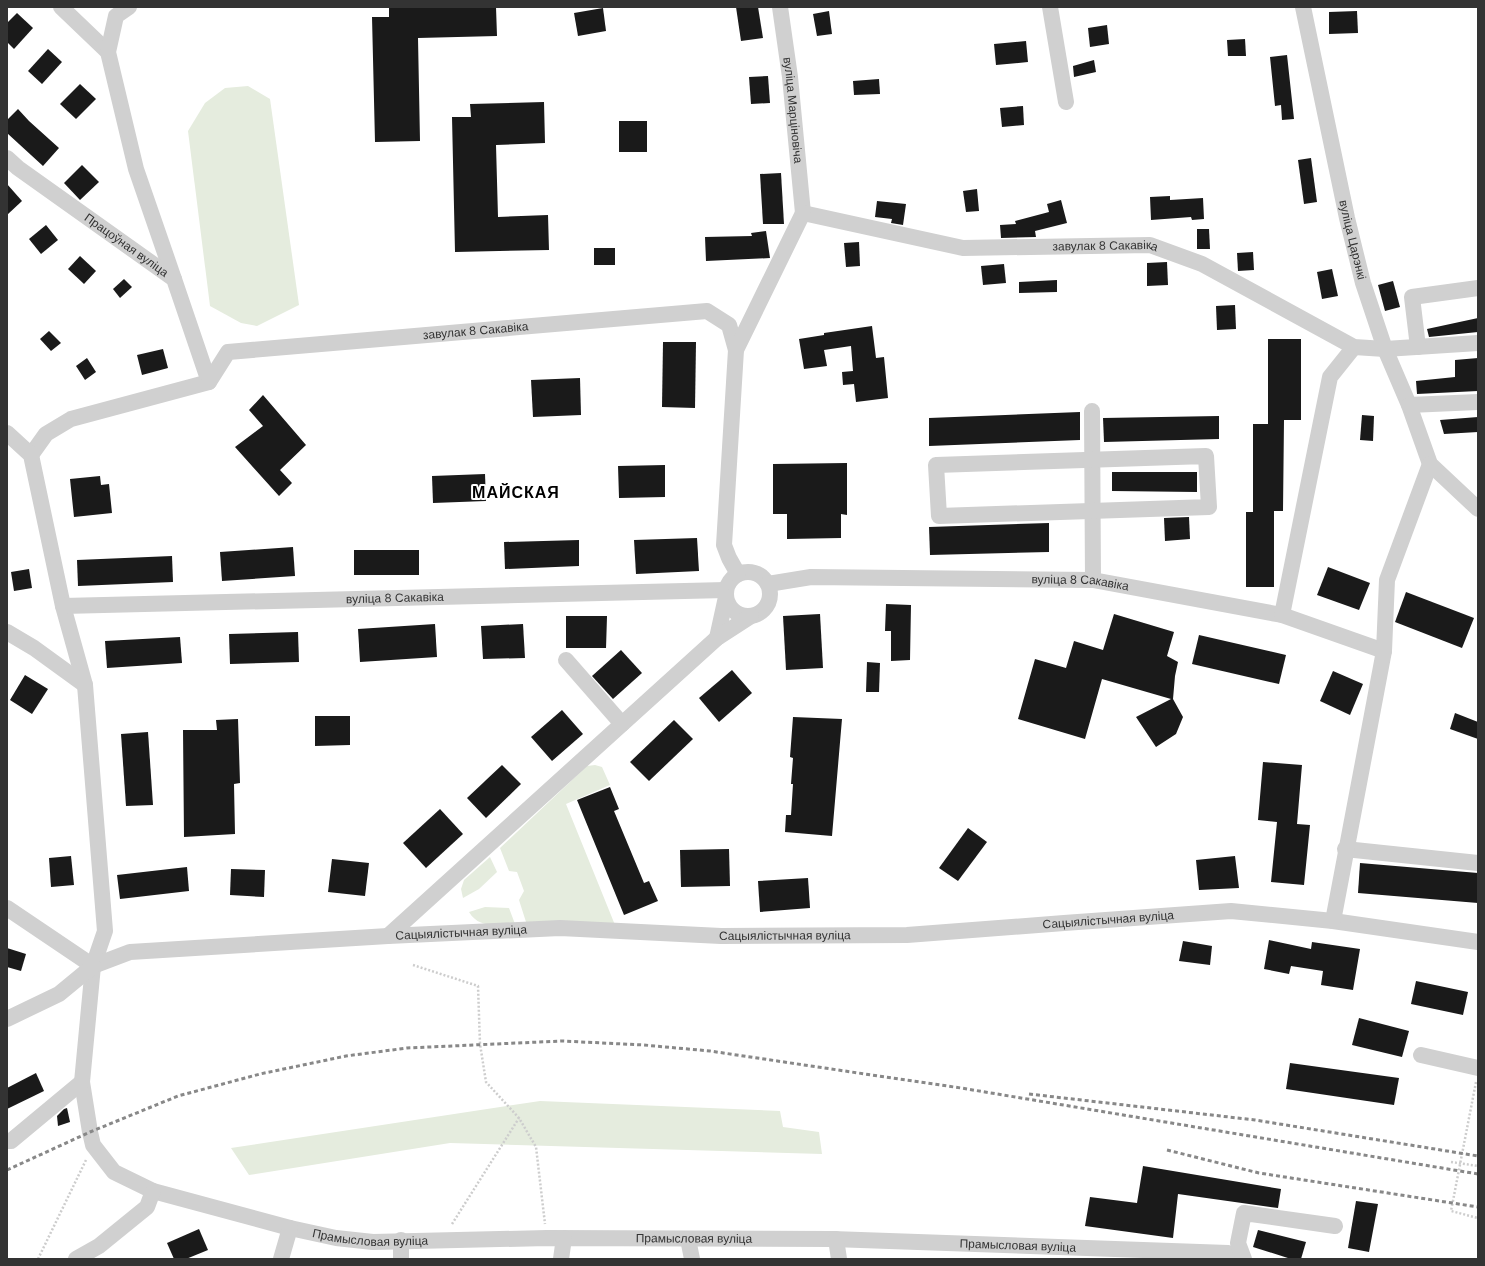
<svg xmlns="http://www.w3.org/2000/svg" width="1485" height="1266" font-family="'DM Sans',sans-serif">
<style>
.green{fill:#e5ecde}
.building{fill:#1a1a1a}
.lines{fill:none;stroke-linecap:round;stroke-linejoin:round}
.path{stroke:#cdcdcd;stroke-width:2.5;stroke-dasharray:2 2;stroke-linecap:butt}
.minor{stroke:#d0d0d0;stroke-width:16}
.rail{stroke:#888;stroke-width:3;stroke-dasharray:4 3;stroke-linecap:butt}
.labels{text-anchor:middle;stroke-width:4;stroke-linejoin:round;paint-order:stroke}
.street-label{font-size:12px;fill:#333;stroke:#fff}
.district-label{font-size:16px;font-weight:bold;letter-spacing:1px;fill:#000;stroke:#fff}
</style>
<rect width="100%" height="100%" fill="#fff"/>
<!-- green -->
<g class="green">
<polygon points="248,86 270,99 299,305 257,326 241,323 210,306 188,131 205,103 225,88"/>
<polygon points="595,765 602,767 610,785 566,804 615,925 526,922 519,900 524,891 517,872 509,871 500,848 587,766"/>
<polygon points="490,857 497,872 479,889 463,898 461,889 464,880"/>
<path d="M 485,907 L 509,908 L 515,924 C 498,925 479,929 469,912 Z"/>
<polygon points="540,1101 780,1111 783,1127 819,1132 822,1154 450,1143 249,1175 231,1148"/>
</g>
<!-- building -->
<g class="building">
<polygon points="389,7 496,7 497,36 418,38 420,141 375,142 372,17 389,17"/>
<polygon points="736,7 758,7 763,38 741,41"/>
<polygon points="603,8 606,31 578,36 574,13"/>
<polygon points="829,11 832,34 817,36 813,14"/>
<polygon points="1357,11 1358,33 1329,34 1329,12"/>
<polygon points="17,13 33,28 14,49 7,42 7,23"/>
<polygon points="1107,25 1109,44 1090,47 1088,28"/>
<polygon points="1245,39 1246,56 1228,56 1227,40"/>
<polygon points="1026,41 1028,62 996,65 994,44"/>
<polygon points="48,49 62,62 42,84 28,71"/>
<polygon points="1287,55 1294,119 1282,120 1281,105 1275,106 1270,57"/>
<polygon points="1094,60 1096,72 1074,77 1073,66"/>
<polygon points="768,76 770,103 751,104 749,77"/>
<polygon points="879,79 880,94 854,95 853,81"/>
<polygon points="80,84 96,99 76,119 60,104"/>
<polygon points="544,102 545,143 496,145 498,217 548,215 549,250 455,252 452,117 471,117 470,104"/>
<polygon points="1023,106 1024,125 1002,127 1000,108"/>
<polygon points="18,109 29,121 59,148 43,166 7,133 7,120"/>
<rect x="619" y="121" width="28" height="31"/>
<polygon points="1311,158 1317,202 1304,204 1298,160"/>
<polygon points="82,165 99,182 80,200 64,183"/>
<polygon points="781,173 784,224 763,224 760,174"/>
<polygon points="7,184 22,201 7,215"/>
<polygon points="977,189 979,211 966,212 963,191"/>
<polygon points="1170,196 1170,200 1203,198 1204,219 1192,220 1191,217 1151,220 1150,197"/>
<polygon points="1061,200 1067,223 1035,231 1036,237 1001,238 1000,225 1016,224 1015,221 1049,212 1047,204"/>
<polygon points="877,201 906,204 903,225 891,223 892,219 875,217"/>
<polygon points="46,225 58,240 41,254 29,239"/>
<polygon points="1197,229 1209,229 1210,249 1197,249"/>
<polygon points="766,231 770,258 706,261 705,237 752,236 751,233"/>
<polygon points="859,242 860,266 846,267 844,243"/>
<rect x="594" y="248" width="21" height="17"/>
<polygon points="1253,252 1254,270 1238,271 1237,253"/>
<polygon points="80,256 96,271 84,284 68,269"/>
<polygon points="1167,262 1168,285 1147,286 1147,263"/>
<polygon points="1004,264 1006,283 983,285 981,266"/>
<polygon points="1332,269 1338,296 1322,299 1317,272"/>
<polygon points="124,279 132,287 120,298 113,289"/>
<polygon points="1057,280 1057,292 1019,293 1019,282"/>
<polygon points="1393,281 1400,307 1385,311 1378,285"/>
<polygon points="1235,305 1236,329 1217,330 1216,306"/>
<polygon points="1478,318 1478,332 1429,337 1427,329"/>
<polygon points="872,326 876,358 884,357 888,398 856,402 854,384 843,385 842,372 853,371 851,346 824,350 827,366 804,369 799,339 824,335 824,333"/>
<polygon points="49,331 61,343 51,351 40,339"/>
<polygon points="1268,339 1301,339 1301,420 1284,420 1283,511 1274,511 1274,587 1246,587 1246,512 1253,512 1253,424 1268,424"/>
<polygon points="663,342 696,342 695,408 662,407"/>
<polygon points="163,349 168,368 142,375 137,355"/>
<polygon points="87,358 96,372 85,380 76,366"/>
<polygon points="1478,358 1478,391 1417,394 1416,381 1455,377 1455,360"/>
<polygon points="580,378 581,415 533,417 531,380"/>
<polygon points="263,395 306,445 280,470 292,483 279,496 235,447 263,426 249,410"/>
<polygon points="1080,412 1080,440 929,446 929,418"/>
<polygon points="1362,415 1374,416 1373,441 1360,440"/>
<polygon points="1219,416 1219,439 1104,442 1103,418"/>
<polygon points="1478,417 1478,432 1444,434 1440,420"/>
<polygon points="847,463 847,515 841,514 841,538 787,539 787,514 773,514 773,464"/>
<polygon points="665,465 665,497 619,498 618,466"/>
<polygon points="1112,472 1197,472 1197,492 1112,491"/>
<polygon points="485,474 486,501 433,503 432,476"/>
<polygon points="100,476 101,485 109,484 112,513 74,517 70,479"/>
<polygon points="1189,517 1190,539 1165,541 1164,518"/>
<polygon points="1049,523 1049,552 930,555 929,527"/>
<polygon points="697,538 699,571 636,574 634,540"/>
<polygon points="579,540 579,566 505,569 504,542"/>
<polygon points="293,547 295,576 222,581 220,552"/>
<rect x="354" y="550" width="65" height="25"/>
<polygon points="172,556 173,582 78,586 77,560"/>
<polygon points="1328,567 1370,583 1359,610 1317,595"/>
<polygon points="29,569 32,588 14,591 11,572"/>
<polygon points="1406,592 1474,618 1462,648 1395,622"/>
<polygon points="886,604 911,605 910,660 891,661 891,631 885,631"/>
<polygon points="820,614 823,668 786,670 783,616"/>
<polygon points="1114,614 1174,632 1167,656 1178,662 1175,676 1173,699 1183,717 1176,734 1156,747 1136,717 1171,699 1102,679 1085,739 1018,719 1035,659 1066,668 1074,641 1103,650"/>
<polygon points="566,616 607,616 606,648 566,648"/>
<polygon points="435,624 437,657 360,662 358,629"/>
<polygon points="523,624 525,658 483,659 481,626"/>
<polygon points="298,632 299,662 230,664 229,634"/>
<polygon points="1199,635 1286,655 1279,684 1192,664"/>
<polygon points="180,637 182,663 107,668 105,641"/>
<polygon points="621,650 642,673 613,699 592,676"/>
<polygon points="867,662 880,663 879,692 866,692"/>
<polygon points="732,670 752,693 719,722 699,698"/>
<polygon points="1333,671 1363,684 1350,715 1320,701"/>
<polygon points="25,675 48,689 32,714 10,700"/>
<polygon points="562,710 583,734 552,761 531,737"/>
<polygon points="1455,713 1478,722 1478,739 1450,729"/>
<polygon points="315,716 350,716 350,745 315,746"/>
<polygon points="793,717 842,719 832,836 785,832 786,815 791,815 793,784 791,784 793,758 790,757"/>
<polygon points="238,719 240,783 234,784 235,834 184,837 183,730 217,730 216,720"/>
<polygon points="674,720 693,739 649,781 630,762"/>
<polygon points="148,732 153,805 126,806 121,734"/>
<polygon points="1263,762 1302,765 1297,824 1310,825 1304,885 1271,882 1277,822 1258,820"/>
<polygon points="502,765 521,784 486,818 467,798"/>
<polygon points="610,787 619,809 614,811 644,883 649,881 658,901 624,915 577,800"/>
<polygon points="440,809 463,834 426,868 403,843"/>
<polygon points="968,828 987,842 958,881 939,868"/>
<polygon points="729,849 730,886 681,887 680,850"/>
<polygon points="71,856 74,885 51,887 49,858"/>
<polygon points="1235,856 1239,888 1199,890 1196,860"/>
<polygon points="332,859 369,863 365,896 328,892"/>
<polygon points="1360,863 1478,873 1478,903 1358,893"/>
<polygon points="187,867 189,891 120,899 117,875"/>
<polygon points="231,869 265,870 264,897 230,895"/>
<polygon points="808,878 810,908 760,912 758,881"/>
<polygon points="1269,940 1311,949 1312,942 1360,949 1353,990 1321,985 1323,971 1291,966 1289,974 1264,969"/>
<polygon points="1183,941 1212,946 1210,965 1179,961"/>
<polygon points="7,948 26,954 21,971 7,967"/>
<polygon points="1416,981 1468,992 1463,1015 1411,1004"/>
<polygon points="1359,1018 1409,1031 1402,1057 1352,1045"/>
<polygon points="1290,1063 1399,1078 1394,1105 1286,1089"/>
<polygon points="36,1073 44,1091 7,1109 7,1088"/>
<polygon points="67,1108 70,1122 58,1126 57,1116 64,1109"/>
<polygon points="1143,1166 1281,1189 1278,1208 1178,1194 1173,1238 1085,1226 1090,1197 1137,1203"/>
<polygon points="1356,1201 1378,1204 1369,1252 1348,1248"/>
<polygon points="199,1229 208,1250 186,1259 174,1259 167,1243"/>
<polygon points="1258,1230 1306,1242 1301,1259 1291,1259 1253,1247"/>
</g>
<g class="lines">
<!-- path -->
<g class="path">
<polyline points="413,965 478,986 480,1044 486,1082 519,1118 536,1147 545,1224"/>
<polyline points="1476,1082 1451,1211 1478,1218"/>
<polyline points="1451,1162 1478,1166"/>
<polyline points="452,1224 519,1118"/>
<polyline points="38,1259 86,1160"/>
</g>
<!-- minor -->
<g class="minor">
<polyline points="61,7 108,52"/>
<polyline points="129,7 116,16 108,52 136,169 174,279"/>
<path id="s1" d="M 780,7 L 790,77 L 803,213"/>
<polyline points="1050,7 1066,102"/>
<path id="s2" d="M 1303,7 L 1347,218 L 1363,283 L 1385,349 L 1409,405 L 1430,464 L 1478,509"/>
<path id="s3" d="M 7,158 L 18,168 L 174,279 L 209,382 L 71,419 L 46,434 L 31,455"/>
<path id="s4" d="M 803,213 L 963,248 L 1150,245 L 1202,264 L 1354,347 L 1385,349 L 1478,343"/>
<polyline points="1418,347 1412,297 1478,288"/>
<path id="s5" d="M 209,382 L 228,352 L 707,311 L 729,325 L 736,350"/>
<polyline points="1409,405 1478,402"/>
<polyline points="1092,411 1093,580"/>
<path id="s6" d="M 7,433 L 31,455 L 63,606 L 85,685 L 105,931 L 93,966 L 82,1082 L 90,1132 L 93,1145 L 114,1172 L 153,1191 L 290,1228 L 336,1238 L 373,1242 L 547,1238 L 832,1239 L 1228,1253 L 1240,1259"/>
<polygon points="1206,456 1209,507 939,516 936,465"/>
<circle cx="748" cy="594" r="22"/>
<polyline points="738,574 729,558 724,545 736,350 803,213"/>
<path id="s7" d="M 768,584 L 811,577 L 1093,580 L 1282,615 L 1384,651"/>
<path id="s8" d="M 63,606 L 726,590"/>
<polyline points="1282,615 1330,377 1354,347"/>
<polyline points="7,632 34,648 85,685"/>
<polyline points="717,638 726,597"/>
<polyline points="566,660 622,724"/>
<polyline points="1345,849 1478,863"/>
<path id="s9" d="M 7,908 L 93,966 L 130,952 L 388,936 L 560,928 L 721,936 L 907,935 L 1064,923 L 1231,911 L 1333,921 L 1478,942"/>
<polyline points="1333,921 1384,651 1387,580 1430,464"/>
<polyline points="388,936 717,638 751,616"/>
<polyline points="7,1019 59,994 93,966"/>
<polyline points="1421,1055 1478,1068"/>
<polyline points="7,1141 11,1141 82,1082"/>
<polyline points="688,1239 692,1259"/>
<polyline points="836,1239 839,1259"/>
<polyline points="401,1240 401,1259"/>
<polyline points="76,1259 99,1246 147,1207 153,1191"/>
<polyline points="281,1259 290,1228"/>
<polyline points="561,1259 564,1238"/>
<polyline points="1244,1259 1238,1243 1244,1213 1335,1226"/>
</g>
<!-- rail -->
<g class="rail">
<polyline points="1029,1094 1255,1120 1478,1156"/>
<polyline points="1167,1150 1259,1173 1478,1207"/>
<polyline points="7,1170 90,1132 178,1096 260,1074 346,1056 407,1048 562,1041 644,1045 710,1051 865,1074 961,1088 1478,1174"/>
</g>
</g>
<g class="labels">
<!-- street labels -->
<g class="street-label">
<text dy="4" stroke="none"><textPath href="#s1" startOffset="104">вуліца Марціновіча</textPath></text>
<text dy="4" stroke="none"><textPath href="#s2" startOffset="238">вуліца Царэнкі</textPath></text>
<text dy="4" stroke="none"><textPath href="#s3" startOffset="148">Працоўная вуліца</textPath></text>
<text dy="4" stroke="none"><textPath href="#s4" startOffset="306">завулак 8 Сакавіка</textPath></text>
<text dy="4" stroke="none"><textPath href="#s5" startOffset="284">завулак 8 Сакавіка</textPath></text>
<text dy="4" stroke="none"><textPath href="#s7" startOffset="313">вуліца 8 Сакавіка</textPath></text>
<text dy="4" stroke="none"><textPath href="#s8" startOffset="332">вуліца 8 Сакавіка</textPath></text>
<text dy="4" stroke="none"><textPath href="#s9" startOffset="1123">Сацыялістычная вуліца</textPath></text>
<text dy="4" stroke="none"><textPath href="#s9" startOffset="475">Сацыялістычная вуліца</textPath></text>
<text dy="4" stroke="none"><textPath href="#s9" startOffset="799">Сацыялістычная вуліца</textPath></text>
<text dy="4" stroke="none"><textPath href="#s6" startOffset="1034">Прамысловая вуліца</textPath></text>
<text dy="4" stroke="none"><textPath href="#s6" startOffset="1358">Прамысловая вуліца</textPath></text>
<text dy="4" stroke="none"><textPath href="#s6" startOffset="1682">Прамысловая вуліца</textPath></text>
</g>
<!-- district labels -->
<g class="district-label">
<text x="516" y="498">МАЙСКАЯ</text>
</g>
</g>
<!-- border -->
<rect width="1485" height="1266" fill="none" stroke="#333333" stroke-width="16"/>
</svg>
